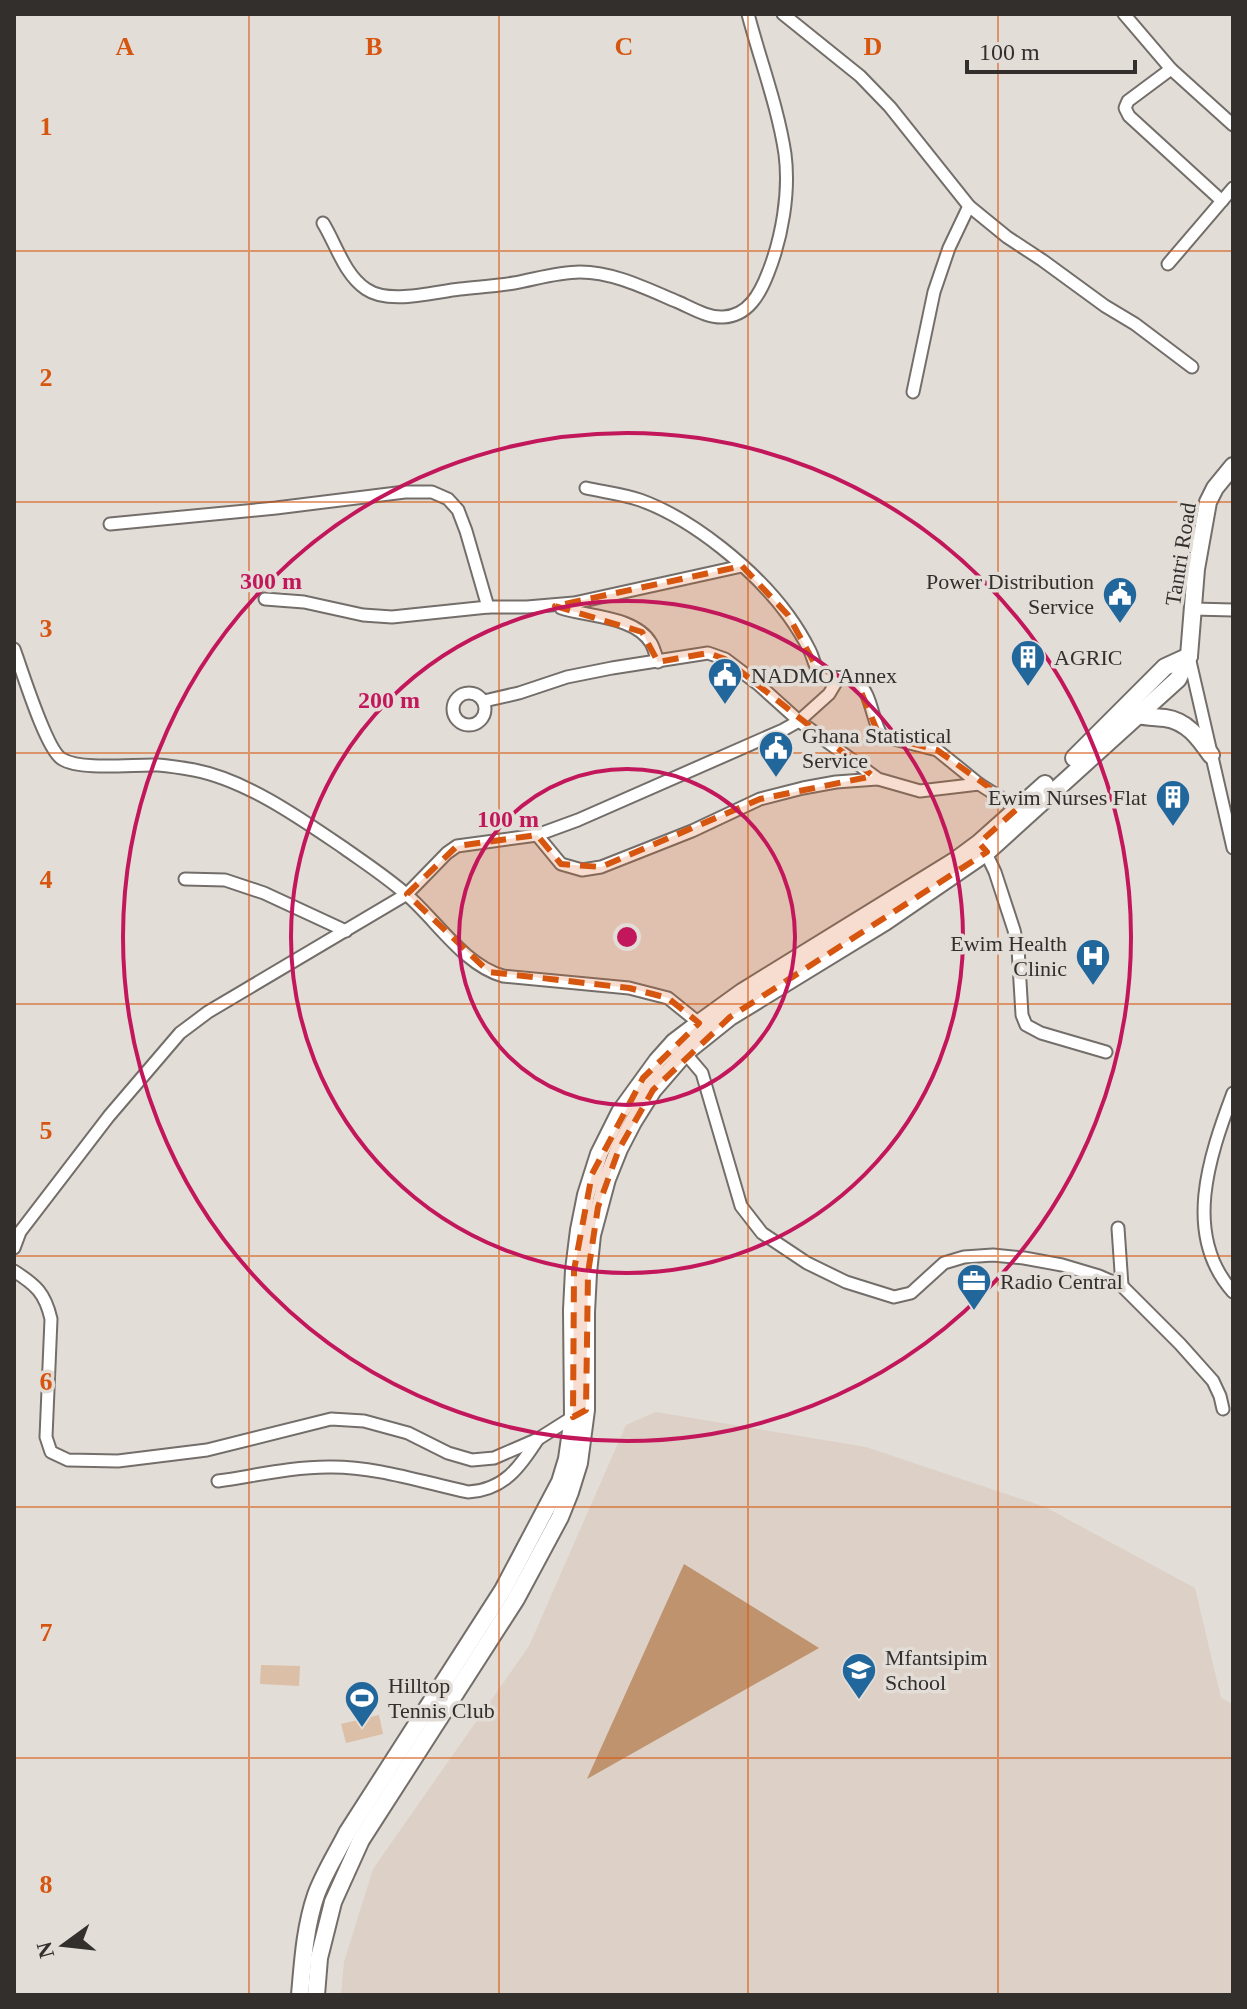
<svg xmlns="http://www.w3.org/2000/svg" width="1247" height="2009" font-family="'Times New Roman',serif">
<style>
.built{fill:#ddd0c6}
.green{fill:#dbbfa7}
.forest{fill:#be936d}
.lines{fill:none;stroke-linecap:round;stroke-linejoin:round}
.street-casing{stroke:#746e6a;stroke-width:15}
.secondary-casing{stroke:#746e6a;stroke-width:20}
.street{stroke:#fff;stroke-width:11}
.secondary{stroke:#fff;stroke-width:16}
.marked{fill:#d6550f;fill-opacity:0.2;stroke:#d6550f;stroke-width:6;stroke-dasharray:16 10;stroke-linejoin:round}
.grid{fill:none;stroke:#d6550f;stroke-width:2;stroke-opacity:0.55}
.ring{fill:none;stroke:#c2185b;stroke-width:4}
.labels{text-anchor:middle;stroke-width:7;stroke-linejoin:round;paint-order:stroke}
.street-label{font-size:22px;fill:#322f2d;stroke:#e3ddd8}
.poi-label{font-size:22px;fill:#322f2d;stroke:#e3ddd8;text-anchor:start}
.grid-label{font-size:26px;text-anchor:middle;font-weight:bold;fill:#d6550f;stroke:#e3ddd8;stroke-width:7;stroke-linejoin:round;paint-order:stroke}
.centre{fill:#c2185b;stroke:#e3ddd8;stroke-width:4}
.ring-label{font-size:24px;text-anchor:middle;font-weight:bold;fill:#c2185b;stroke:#e3ddd8;stroke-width:7;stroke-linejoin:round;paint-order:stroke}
</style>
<rect width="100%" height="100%" fill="#e3ddd8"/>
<!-- built -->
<polygon class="built" points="656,1412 866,1447 1045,1507 1195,1588 1221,1698 1233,1704 1233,1995 341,1995 344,1962 373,1869 529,1646 626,1425"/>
<!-- green -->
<g class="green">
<polygon points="261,1665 300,1666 299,1686 260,1684"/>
<polygon points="379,1715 383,1734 346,1743 341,1724"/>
</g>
<!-- forest -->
<polygon class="forest" points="684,1564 819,1648 587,1779"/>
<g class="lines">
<!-- street casing -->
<g class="street-casing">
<g id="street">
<polyline points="783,14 860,76 890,107 969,206 1007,237 1042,260 1105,306 1135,324 1192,367"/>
<polyline points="1124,14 1171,69 1233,125"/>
<polyline points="1171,69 1128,101 1125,108 1129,116 1222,201"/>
<path d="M 323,223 C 336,244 344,274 366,289 C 389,305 433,292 460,289 C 478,287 497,286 514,283 C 536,279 558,272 580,272 C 614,272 647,289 678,302 C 692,308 708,318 723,317 C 748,316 760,294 768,273 C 782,238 790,192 785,154 C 778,107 760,60 748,14"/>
<polyline points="1168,264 1233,188"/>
<polyline points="913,392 934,292 949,248 969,206"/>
<path d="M 586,488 C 604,492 623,494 640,500 C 693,519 755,570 788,615 C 796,626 804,639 810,651 C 813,657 814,664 817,668 C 828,684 845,673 856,681 C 873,694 871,720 882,736 L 937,750 L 979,784 L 1020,810"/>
<polyline points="110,524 276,508 405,492 432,492 448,499 458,510 466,531 488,607 527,607 574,603 742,566"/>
<polyline points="265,599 304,602 363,615 392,617 488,607"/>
<path d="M 561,608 C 588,617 635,616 651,643 C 654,648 656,656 658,662"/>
<polyline points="1193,609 1233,610"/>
<path d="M 14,649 C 22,670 46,750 62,759 C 81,771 135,764 158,765 C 170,766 183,768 194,770 C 246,780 300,818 344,848 C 365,863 388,878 407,895 C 437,921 464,965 503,976 L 629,988 L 668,998 L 699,1023"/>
<polyline points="1189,657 1233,848"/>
<circle cx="469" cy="709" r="16"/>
<polyline points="484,701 519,693 567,677 612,668 708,653 725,659 758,684 799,721 829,694 838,679"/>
<polyline points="537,835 561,864 582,870 601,867 692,831 760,799 803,788 836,782 877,779"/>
<polyline points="984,849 995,872 1014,930 1018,948 1022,1015 1026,1025 1041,1033 1106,1052"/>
<polyline points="185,879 225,880 264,893 346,931"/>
<polyline points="685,1053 702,1073 741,1206 762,1233 807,1263 846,1282 894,1297 911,1293 944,1263 964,1257 993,1255 1024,1258 1062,1265 1099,1276 1122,1286 1180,1344 1213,1381 1220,1396 1223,1409"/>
<path d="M 1233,1093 C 1209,1157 1182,1235 1233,1292"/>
<polyline points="1118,1228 1122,1286"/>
<polyline points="14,1248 20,1232 109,1116 180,1033 208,1012 407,894 447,853 457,846 537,835 578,820 783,730 799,721 878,779 920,791 979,784"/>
<path d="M 14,1271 C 36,1285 45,1293 51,1319 L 46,1437 L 51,1452 L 68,1460 L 118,1461 L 207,1450 L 331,1419 L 364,1421 L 408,1433 L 448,1453 L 472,1460 L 494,1458 L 538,1439 L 576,1415"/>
<path d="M 218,1481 C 254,1476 291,1467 328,1467 C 375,1466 422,1482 468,1492 C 504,1490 520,1467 538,1439"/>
</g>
</g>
<!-- secondary casing -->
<g class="secondary-casing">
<g id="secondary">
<path d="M 1137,715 C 1146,717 1155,717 1165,718 C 1187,721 1199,738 1211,755"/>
<polyline points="1074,758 1165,667 1189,656"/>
<path d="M 300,1995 C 303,1961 305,1927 316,1895 C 324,1873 337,1853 347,1833 L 503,1590 L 560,1482 L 567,1459 L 573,1417 L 572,1310 L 574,1270 L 579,1230 L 586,1195 L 599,1154 L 620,1112 L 657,1061 L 674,1042 L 699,1023 L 742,992 L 956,860 L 979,843 L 1045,784"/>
<polyline points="316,1995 319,1958 333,1902 361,1840 516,1599 560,1517 570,1492 579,1463 586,1410 586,1312 588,1273 592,1235 607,1179 619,1149 633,1122 653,1090 685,1053 730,1017 885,922 987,852 1178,679 1189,656 1196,569 1208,502 1215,488 1233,466"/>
</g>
</g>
<!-- street -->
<use href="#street" class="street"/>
<!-- secondary -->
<use href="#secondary" class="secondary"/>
</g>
<!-- marked area -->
<path class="marked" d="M 742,566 L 788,615 L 817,668 L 857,682 L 879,735 L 937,750 L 1018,808 L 979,843 L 987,852 L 730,1017 L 653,1090 L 619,1149 L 598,1207 L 588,1273 L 586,1410 L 573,1417 L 574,1270 L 592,1174 L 643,1078 L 699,1023 L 668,998 L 629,988 L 489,972 L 407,894 L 457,846 L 537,835 L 561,864 L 601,867 L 760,799 L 873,776 L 725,659 L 708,653 L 658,662 L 642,632 L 555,606 Z"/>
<!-- grid -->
<path class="grid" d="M 249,14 L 249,1995M 499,14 L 499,1995M 748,14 L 748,1995M 998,14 L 998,1995M 14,251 L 1233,251M 14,502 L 1233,502M 14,753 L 1233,753M 14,1004 L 1233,1004M 14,1256 L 1233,1256M 14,1507 L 1233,1507M 14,1758 L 1233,1758"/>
<!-- distance rings -->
<g class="ring">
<circle cx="627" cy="937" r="168"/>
<circle cx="627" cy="937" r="336"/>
<circle cx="627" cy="937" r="504"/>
</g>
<!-- icons -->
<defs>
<g id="civic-pin" transform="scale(1.8)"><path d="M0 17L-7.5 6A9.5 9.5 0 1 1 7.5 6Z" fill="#22679c" stroke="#e3ddd8"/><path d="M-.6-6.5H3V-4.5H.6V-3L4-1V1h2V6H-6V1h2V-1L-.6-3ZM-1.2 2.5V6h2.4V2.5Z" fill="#fff"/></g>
<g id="building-pin" transform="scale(1.8)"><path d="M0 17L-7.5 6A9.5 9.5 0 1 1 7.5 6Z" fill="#22679c" stroke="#e3ddd8"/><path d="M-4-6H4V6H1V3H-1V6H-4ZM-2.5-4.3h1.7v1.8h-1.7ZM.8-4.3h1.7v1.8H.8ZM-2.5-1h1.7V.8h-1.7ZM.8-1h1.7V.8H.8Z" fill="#fff"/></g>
<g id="hospital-pin" transform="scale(1.8)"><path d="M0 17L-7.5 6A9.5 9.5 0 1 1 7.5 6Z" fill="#22679c" stroke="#e3ddd8"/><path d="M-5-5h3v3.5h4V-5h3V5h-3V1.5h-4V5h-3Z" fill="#fff"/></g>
<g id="office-pin" transform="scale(1.8)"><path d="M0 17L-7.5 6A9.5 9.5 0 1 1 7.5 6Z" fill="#22679c" stroke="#e3ddd8"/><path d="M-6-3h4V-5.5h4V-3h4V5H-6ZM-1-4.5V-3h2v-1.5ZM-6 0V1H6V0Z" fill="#fff"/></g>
<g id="school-pin" transform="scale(1.8)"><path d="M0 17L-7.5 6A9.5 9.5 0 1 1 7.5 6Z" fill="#22679c" stroke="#e3ddd8"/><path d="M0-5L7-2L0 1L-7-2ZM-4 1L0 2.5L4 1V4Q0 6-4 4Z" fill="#fff"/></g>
<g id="stadium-pin" transform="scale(1.8)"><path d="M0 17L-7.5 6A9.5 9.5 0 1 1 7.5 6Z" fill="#22679c" stroke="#e3ddd8"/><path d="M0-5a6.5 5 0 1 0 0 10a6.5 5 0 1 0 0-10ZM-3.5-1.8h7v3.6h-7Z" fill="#fff"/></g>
</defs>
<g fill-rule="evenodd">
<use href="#civic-pin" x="1120" y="594"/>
<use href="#building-pin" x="1028" y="657"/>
<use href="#civic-pin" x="725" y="675"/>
<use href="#civic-pin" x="776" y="748"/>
<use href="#building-pin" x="1173" y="797"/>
<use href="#hospital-pin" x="1093" y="956"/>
<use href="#office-pin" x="974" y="1281"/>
<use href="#school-pin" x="859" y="1670"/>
<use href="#stadium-pin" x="362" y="1698"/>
</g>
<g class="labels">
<!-- street labels -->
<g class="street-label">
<text transform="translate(1180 554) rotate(-81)" y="8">Tantri Road</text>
</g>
<!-- poi labels -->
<g class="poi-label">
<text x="1094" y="589" text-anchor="end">Power Distribution<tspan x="1094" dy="25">Service</tspan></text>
<text x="1054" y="665">AGRIC</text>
<text x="751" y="683">NADMO Annex</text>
<text x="802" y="743">Ghana Statistical<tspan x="802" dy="25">Service</tspan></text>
<text x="1147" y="805" text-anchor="end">Ewim Nurses Flat</text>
<text x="1067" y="951" text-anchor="end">Ewim Health<tspan x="1067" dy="25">Clinic</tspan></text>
<text x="1000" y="1289">Radio Central</text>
<text x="885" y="1665">Mfantsipim<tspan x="885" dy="25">School</tspan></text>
<text x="388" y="1693">Hilltop<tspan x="388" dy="25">Tennis Club</tspan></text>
</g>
</g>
<g class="grid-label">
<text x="125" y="55">A</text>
<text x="374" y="55">B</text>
<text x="624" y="55">C</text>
<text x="873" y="55">D</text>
<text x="46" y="135">1</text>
<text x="46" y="386">2</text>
<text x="46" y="637">3</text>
<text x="46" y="888">4</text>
<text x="46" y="1139">5</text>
<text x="46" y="1390">6</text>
<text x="46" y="1641">7</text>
<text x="46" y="1893">8</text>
</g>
<circle cx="627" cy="937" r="12" class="centre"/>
<g class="ring-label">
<text x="271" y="589">300 m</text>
<text x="389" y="708">200 m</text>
<text x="508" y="827">100 m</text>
</g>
<!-- border -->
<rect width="1247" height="2009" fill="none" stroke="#322f2d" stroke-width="32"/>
<!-- north arrow -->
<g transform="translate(64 1945) rotate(255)" stroke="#e3ddd8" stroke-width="6" paint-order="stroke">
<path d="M0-6L14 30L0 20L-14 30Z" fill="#322f2d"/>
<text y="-12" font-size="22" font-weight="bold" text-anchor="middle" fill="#322f2d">N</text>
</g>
<!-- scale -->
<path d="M967 60v12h168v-12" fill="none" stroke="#322f2d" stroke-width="4"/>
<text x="979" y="60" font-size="24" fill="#322f2d" stroke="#e3ddd8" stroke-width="6" paint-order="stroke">100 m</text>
</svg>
